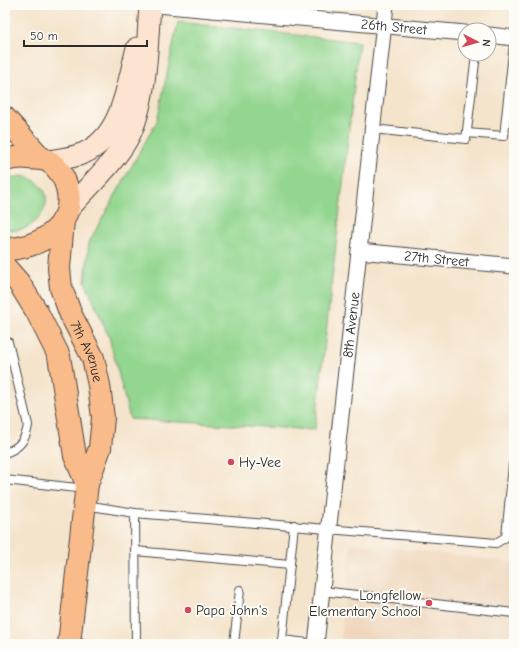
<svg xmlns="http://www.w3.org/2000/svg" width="519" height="649" font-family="'Comic Neue',sans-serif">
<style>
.built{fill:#efd6bb}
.green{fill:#93d68f;stroke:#5f805d}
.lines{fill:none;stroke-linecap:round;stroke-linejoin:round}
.lane-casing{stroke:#494743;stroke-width:10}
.street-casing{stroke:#494743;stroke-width:17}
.secondary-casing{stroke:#494743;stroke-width:23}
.primary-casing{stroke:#494743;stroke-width:24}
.lane{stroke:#fff;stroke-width:8}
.street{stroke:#fff;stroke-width:15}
.secondary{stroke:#fde4d1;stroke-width:21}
.primary{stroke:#fabb8b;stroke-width:22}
.poi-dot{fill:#d1495b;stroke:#fdfcf7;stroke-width:1.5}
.labels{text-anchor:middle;stroke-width:3.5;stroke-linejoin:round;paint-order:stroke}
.street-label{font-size:14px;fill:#2b2b2b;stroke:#fdfcf7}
.poi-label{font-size:14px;fill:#2b2b2b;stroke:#fdfcf7;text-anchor:start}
</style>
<rect width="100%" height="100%" fill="#fdfcf7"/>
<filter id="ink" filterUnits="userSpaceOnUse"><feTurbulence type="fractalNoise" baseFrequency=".025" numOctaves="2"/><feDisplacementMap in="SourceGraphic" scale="8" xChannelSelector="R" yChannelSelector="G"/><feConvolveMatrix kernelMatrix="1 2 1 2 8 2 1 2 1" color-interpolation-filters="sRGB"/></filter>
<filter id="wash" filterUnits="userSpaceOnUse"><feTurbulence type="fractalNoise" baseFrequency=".012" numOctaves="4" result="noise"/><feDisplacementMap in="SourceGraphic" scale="16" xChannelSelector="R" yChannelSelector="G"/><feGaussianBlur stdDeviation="0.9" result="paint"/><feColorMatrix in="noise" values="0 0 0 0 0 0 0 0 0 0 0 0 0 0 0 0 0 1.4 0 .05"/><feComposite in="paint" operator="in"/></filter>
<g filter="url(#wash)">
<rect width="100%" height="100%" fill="#f5e4cc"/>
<!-- built -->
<polygon class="built" points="351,543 514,562 514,644 340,644"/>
<!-- green -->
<g class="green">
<polygon points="178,22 359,42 315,430 130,419 109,337 85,282 89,242 157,121"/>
<path d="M 21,176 C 69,185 40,239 5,229 L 5,180 Z"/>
</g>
</g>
<g filter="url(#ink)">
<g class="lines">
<!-- lane casing -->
<g class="lane-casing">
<g id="lane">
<polyline points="373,129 466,139 476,54"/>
<polyline points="467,133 504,136 514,43"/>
<path d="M 5,341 L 8,342 L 28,425 C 26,440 19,448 5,453"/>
<polyline points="5,480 86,489"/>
<polyline points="85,505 135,513 496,543 506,537 513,465"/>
<polyline points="135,513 136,644"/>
<polyline points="135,551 290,565"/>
<polyline points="322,591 514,613"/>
<polyline points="282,640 294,525"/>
<polyline points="70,642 87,644"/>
<polyline points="234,644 240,590"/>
<polyline points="281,644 282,640 316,644"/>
</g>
</g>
<!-- street casing -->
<g class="street-casing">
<g id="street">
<path id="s1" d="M 157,5 L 465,33"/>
<polyline points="489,35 514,38"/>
<path id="s2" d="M 359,251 L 514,266"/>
<path id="s3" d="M 316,644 L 386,5"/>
</g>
</g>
<!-- secondary casing -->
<g class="secondary-casing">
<g id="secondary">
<path d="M 48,161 C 60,159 73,158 84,153 C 123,136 127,84 137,48"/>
<path d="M 67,211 C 87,187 113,165 128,138 C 147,103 147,45 150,5"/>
</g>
</g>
<!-- primary casing -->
<g class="primary-casing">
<g id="primary">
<polyline points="5,118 42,159"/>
<path d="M 5,160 C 13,158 22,157 29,158 C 35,159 42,158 48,161 C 57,166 65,178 67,188 C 77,226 39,249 5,249"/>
<path id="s4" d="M 63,220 L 59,268 L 61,288 L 71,315 L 93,358 L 99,385 L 103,418 L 100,448 L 87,484 L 69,644"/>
<polyline points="5,267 19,283 37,312 59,356 75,456 87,484"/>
</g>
</g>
<!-- lane -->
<use href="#lane" class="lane"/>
<!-- street -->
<use href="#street" class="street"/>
<!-- secondary -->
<use href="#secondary" class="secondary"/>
<!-- primary -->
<use href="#primary" class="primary"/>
</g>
</g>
<!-- markers -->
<g class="poi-dot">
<circle cx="231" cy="462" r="4"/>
<circle cx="429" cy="603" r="4"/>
<circle cx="188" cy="610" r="4"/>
</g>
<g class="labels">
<!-- street labels -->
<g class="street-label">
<text dy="5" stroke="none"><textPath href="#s1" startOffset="238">26th Street</textPath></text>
<text dy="5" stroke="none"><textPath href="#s2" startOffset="78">27th Street</textPath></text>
<text dy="5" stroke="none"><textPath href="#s3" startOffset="321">8th Avenue</textPath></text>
<text dy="5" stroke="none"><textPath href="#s4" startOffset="137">7th Avenue</textPath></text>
</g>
<!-- poi labels -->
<g class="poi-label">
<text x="239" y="467">Hy-Vee</text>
<text x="421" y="600" text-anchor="end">Longfellow<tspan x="421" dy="16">Elementary School</tspan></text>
<text x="196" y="615">Papa John's</text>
</g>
</g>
<!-- margin -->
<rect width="519" height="649" fill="none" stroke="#fdfcf7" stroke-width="20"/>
<!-- north arrow -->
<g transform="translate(477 42) rotate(96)"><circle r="19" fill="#fdfcf7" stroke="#a9a8a5"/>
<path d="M0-3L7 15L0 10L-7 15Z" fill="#d1495b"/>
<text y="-6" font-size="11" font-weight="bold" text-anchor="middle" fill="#2b2b2b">N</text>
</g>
<!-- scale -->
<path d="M24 40v6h123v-6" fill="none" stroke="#2b2b2b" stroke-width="2"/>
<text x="30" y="40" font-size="12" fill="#2b2b2b" stroke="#fdfcf7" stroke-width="3" paint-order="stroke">50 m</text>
</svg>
